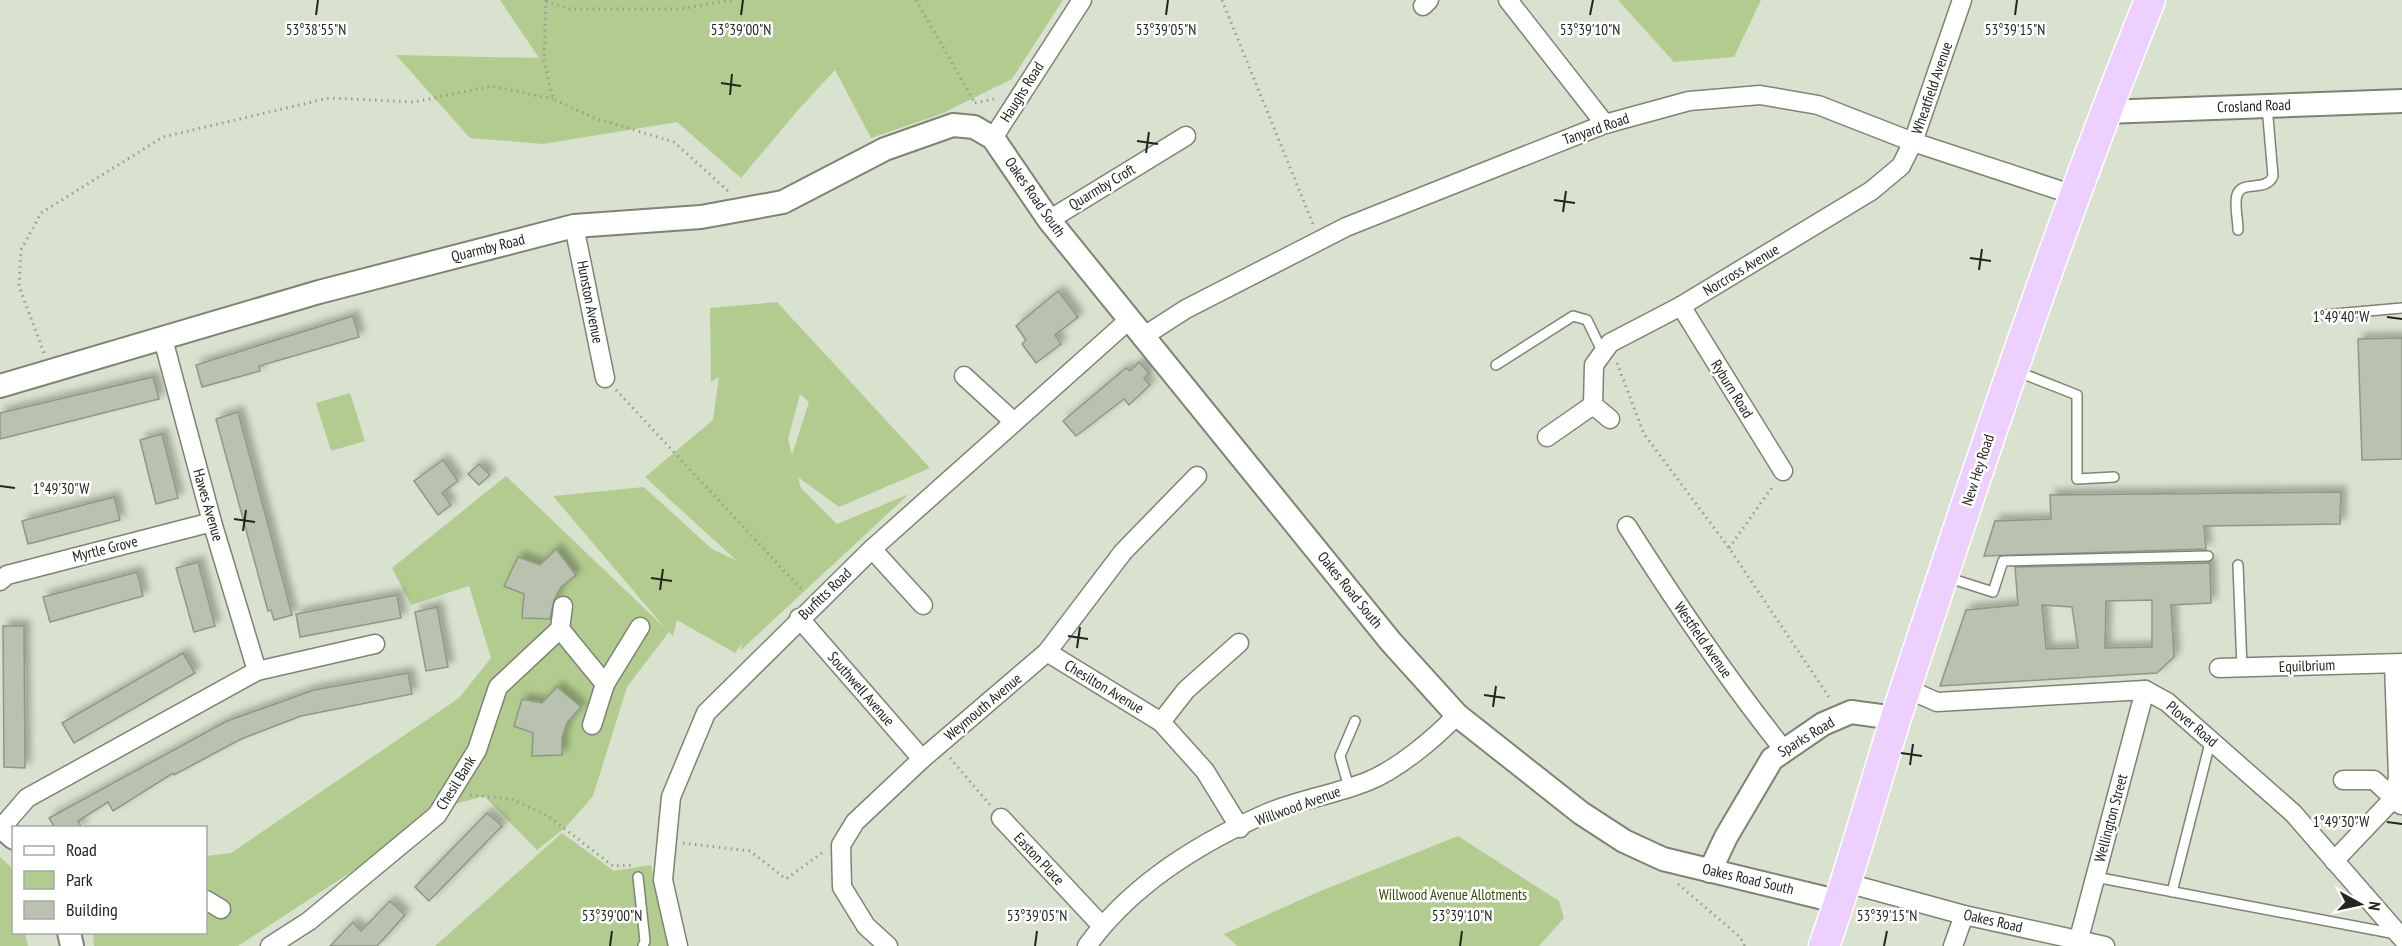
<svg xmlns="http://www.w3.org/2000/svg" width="2402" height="946" font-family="'PT Sans Narrow',sans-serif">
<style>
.green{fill:#b2cc90;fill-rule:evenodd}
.building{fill:#b9c2af;stroke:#8f9785;stroke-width:1.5;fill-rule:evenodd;filter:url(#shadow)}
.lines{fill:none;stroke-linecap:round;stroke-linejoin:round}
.service-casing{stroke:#7c8472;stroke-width:12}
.minor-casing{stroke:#7c8472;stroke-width:21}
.tertiary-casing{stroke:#7c8472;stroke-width:26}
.trunk-casing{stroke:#fff;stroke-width:33}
.path{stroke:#969d8e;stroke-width:3;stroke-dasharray:1.5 4.5;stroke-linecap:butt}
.service{stroke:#fff;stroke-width:9}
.minor{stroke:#fff;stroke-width:18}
.tertiary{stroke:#fff;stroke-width:22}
.trunk{stroke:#eed0ff;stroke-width:30}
.ticks{fill:none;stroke:#22261e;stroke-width:2}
.labels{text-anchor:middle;stroke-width:5;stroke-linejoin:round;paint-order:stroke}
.street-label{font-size:15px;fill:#22261e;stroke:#fff}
.park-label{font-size:15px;fill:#364b0a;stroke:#fff}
.ticks-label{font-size:15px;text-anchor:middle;fill:#22261e;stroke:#fff;stroke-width:5;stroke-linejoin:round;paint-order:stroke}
</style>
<defs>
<filter id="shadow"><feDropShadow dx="5.5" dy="-5.5" stdDeviation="3" flood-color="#0004"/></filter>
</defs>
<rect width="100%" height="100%" fill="#d9e2ce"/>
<!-- green -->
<g class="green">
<polygon points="500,0 1063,0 1012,79 941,114 871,138 835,70 798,110 741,178 677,122 543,144 470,138 396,55 539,58"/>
<polygon points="1618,0 1761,0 1734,57 1674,62"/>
<path d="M 777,302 L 930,468 L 839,507 L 798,477 L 801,488 L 837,524 L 909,494 L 740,651 L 743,642 L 735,653 L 677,620 L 673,636 L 669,632 L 627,687 L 593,796 L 566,827 L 537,850 L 484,796 L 427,812 L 368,861 L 238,946 L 94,946 L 93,933 L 206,932 L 206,856 L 231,853 L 459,698 L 491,658 L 469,586 L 411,605 L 392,568 L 506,476 L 665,628 L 553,496 L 644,487 L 712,549 L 737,561 L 645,477 L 713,420 L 719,377 L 725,373 L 711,382 L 710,308 ZM 800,394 L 809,402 L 792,455 L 788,439 Z"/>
<polygon points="350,393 365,441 331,451 316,403"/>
<polygon points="562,833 614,871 651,865 668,946 435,946"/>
<polygon points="1458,836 1559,901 1564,918 1539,946 1237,946 1224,934 1323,890"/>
<polygon points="0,857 11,867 13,878 14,932 25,933 28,946 0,946"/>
</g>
<!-- building -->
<g class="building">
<polygon points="1058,291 1078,317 1055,335 1061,344 1036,363 1022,344 1026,340 1016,326"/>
<polygon points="353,316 359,337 259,366 260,371 202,387 196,365"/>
<polygon points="2402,338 2402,459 2362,460 2358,339"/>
<polygon points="1139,362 1149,373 1144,378 1150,385 1129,405 1124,399 1076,436 1063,421 1126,368 1130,371"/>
<polygon points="153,377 159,399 0,439 0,413"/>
<polygon points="238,412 292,615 274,620 271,610 268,611 216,419"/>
<polygon points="162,434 178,498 156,504 140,440"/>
<polygon points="443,460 458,481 442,493 451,505 438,515 414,481"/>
<polygon points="479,464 490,475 479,485 468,474"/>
<polygon points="2341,492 2340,524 2204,526 2206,549 1984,556 1995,521 2051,519 2050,495"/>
<polygon points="114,497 120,520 28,544 22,521"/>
<polygon points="556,549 576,575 561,587 554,600 550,619 522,618 524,594 504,586 518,557 540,565"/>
<polygon points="198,562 215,626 194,632 176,568"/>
<path d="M 2210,563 L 2211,603 L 2171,605 L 2174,657 L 2157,673 L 1940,686 L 1966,610 L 2018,605 L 2015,567 ZM 2152,600 L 2152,647 L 2105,648 L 2106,601 ZM 2042,605 L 2072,607 L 2078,648 L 2046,649 Z"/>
<polygon points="137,572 143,596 50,622 43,597"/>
<polygon points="397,595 401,618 300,637 296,614"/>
<polygon points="437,607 448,667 426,671 415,612"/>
<polygon points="3,626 24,626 25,768 4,767"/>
<polygon points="183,653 195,673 74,743 62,723"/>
<polygon points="408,673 412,694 301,716 241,739 174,775 173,773 113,811 108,802 78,821 82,828 55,828 49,818 227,721 314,690"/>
<polygon points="557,687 581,707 567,723 562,738 562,755 532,756 533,733 514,726 522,699 542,703"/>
<polygon points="487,813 502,826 429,901 415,887"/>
<polygon points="390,901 405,915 377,946 330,946 353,922 361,931"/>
</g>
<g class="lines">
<!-- service casing -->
<g class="service-casing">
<g id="service">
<path d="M 2238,230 C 2238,219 2234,204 2237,195 C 2242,179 2266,193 2273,176 L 2267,106"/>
<polyline points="2323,315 2402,308"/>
<polyline points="1496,365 1573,316 1587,320 1603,353"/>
<polyline points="2016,371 2077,395 2077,479 2114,477"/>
<polyline points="2238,565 2242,668"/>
<polyline points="1946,577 1993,592 2003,561 2208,556"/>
<polyline points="1349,788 1340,756 1355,721"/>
<polyline points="638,877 645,941 643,946"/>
<polyline points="2095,877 2396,934"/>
<polyline points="2172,892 2211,739"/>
</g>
</g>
<!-- minor casing -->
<g class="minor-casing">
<g id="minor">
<polyline points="1508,0 1605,124"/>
<polyline points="1423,6 1429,0"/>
<polyline points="993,138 1082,0"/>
<polyline points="1049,220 1186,136"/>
<polyline points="574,226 605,378"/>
<polyline points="1681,306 1783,471"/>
<polyline points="1144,336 1186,309 1346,227 1605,124 1689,101 1760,95 1818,105 1913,142 2074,195"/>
<polyline points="163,339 212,522 257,671"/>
<polyline points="964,376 1014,422"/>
<polyline points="1610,419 1593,405 1594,365 1610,343 1681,306 1871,191 1901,166 1913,142 1962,0"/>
<polyline points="1547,437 1593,405"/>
<path d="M 1627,526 C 1676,603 1727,679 1784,750"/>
<polyline points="872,549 923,605"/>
<polyline points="0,581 7,575 212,522"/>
<polyline points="799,618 922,759"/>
<polyline points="560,629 605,684"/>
<polyline points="1047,652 1161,722 1205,771 1240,828"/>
<polyline points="2219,668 2402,663"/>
<polyline points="1905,688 1937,702 2145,690 2167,702 2293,813 2402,938"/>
<polyline points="1161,722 1186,690 1239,643"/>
<polyline points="592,725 605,684 640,627"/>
<polyline points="2343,780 2374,780 2401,805"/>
<polyline points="1001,818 1102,926"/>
<polyline points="2,827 27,798 257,671 375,644"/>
<polyline points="2334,861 2394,798 2398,777 2394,664"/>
<polyline points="1847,883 1964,915 2105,946"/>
<polyline points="206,900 221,909"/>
<polyline points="270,946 309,921 437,815 477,750 498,687 560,629 563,606"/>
<polyline points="678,946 663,880 671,797 706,713 872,549 1130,319"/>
<polyline points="888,946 866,926 842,887 841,845 855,822 922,759 1047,652 1123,552 1197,476"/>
<path d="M 1087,946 C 1131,885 1197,844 1265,814 C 1297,800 1333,795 1366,782 C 1397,770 1434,739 1457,715"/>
<polyline points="1953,946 1964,915"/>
<polyline points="2077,946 2145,690"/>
</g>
</g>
<!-- tertiary casing -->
<g class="tertiary-casing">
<g id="tertiary">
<polyline points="2105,112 2402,101"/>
<polyline points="0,386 319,292 574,226 701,217 783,202 885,149 953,125 974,127 993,138 1049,220 1391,642 1457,715 1581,813 1624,841 1663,859 1840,902"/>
<polyline points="0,826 14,838"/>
<polyline points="1710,871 1726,837 1772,759 1823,724 1851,712 1895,718"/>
<polyline points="69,932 72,946"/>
</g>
</g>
<!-- trunk casing -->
<g class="trunk-casing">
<path id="trunk" d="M 1824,946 C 1855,861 1877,773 1906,687 C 1982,456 2059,226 2150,0"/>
</g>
<!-- path -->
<g class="path">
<polyline points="546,0 544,61 553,99 594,118 674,142 728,191"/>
<polyline points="916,0 975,103"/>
<polyline points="1222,0 1313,224"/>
<polyline points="546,1 568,9 680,9 733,0"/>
<polyline points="975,103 998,98"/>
<polyline points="44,353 19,286 21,250 41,213 163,137 329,98 414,102 492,86 553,99"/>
<polyline points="1617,363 1644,434 1729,548 1831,700"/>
<polyline points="616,390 803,591"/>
<polyline points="1729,548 1773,486"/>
<polyline points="950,758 990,805"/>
<polyline points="470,795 511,799 548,816 613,866 632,865"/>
<polyline points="683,843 750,851 786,879 823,852"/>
<polyline points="1678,884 1740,937 1745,946"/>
</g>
<!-- service -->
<use href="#service" class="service"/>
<!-- minor -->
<use href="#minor" class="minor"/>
<!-- tertiary -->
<use href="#tertiary" class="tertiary"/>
<!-- trunk -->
<use href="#trunk" class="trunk"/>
</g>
<!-- ticks -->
<path class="ticks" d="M 316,15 L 318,0M 741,15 L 743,0M 1166,15 L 1168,0M 1590,15 L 1593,0M 2015,15 L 2017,0M 721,83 L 741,86M 730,95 L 732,74M 1137,141 L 1158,144M 1146,153 L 1149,132M 1554,200 L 1575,203M 1563,212 L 1566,191M 1970,258 L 1991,261M 1979,270 L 1982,249M 2387,317 L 2402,319M 0,486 L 15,488M 234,519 L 255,522M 243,531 L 246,510M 651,578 L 672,581M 660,590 L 663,569M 1068,636 L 1088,639M 1077,648 L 1080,627M 1484,695 L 1505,698M 1493,707 L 1496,686M 1901,753 L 1922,756M 1910,765 L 1913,744M 2387,822 L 2402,824M 610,946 L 612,931M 1035,946 L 1037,931M 1460,946 L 1462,931M 1884,946 L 1887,931"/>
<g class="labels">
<!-- street labels -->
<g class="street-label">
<text transform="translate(1932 88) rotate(-71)" y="5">Wheatfield Avenue</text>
<text transform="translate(1022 92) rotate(-58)" y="5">Haughs Road</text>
<text transform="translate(2254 106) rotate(-2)" y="5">Crosland Road</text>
<text transform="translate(1596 129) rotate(-19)" y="5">Tanyard Road</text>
<text transform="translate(1102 187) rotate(-31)" y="5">Quarmby Croft</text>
<text transform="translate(1035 197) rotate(55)" y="5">Oakes Road South</text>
<text transform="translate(488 248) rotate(-14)" y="5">Quarmby Road</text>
<text transform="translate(1741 270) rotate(-31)" y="5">Norcross Avenue</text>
<text transform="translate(590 302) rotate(79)" y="5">Hunston Avenue</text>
<text transform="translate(1732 389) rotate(58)" y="5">Ryburn Road</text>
<text transform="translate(1978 470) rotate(-72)" y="5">New Hey Road</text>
<text transform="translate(208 505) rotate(74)" y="5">Hawes Avenue</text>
<text transform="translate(105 549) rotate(-14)" y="5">Myrtle Grove</text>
<text transform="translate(1350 590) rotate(51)" y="5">Oakes Road South</text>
<text transform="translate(825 594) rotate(-44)" y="5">Burfitts Road</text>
<text transform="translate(1703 640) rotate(55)" y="5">Westfield Avenue</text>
<text transform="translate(2307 666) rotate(-2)" y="5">Equilbrium</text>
<text transform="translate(1104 687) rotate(31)" y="5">Chesilton Avenue</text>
<text transform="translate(861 689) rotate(49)" y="5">Southwell Avenue</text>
<text transform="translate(983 707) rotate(-40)" y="5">Weymouth Avenue</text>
<text transform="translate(2192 724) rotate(40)" y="5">Plover Road</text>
<text transform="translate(1806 737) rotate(-31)" y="5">Sparks Road</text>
<text transform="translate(456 783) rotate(-58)" y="5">Chesil Bank</text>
<text transform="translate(1298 806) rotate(-20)" y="5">Willwood Avenue</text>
<text transform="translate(2111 818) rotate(-75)" y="5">Wellington Street</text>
<text transform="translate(1039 859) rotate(47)" y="5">Easton Place</text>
<text transform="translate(1748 879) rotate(13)" y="5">Oakes Road South</text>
<text transform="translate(1993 921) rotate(13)" y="5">Oakes Road</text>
</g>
<!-- park labels -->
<g class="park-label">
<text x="1453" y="900">Willwood Avenue Allotments</text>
</g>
</g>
<g class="ticks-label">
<text x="316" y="35">53°38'55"N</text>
<text x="741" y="35">53°39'00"N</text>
<text x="1166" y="35">53°39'05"N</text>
<text x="1590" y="35">53°39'10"N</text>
<text x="2015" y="35">53°39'15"N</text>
<text x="2341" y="322">1°49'40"W</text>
<text x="61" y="494">1°49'30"W</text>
<text x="2341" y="827">1°49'30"W</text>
<text x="612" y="921">53°39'00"N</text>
<text x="1037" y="921">53°39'05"N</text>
<text x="1462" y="921">53°39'10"N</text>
<text x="1887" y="921">53°39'15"N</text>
</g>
<!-- legend -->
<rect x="12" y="826" width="195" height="108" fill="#ffffff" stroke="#a7a8a5" stroke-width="1.5"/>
<rect x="24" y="846" width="30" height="9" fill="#ffffff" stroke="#a7a8a5" stroke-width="1.5"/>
<text x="66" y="856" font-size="18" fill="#22261e">Road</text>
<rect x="24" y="871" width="30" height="18" fill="#b2cc90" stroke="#a7a8a5" stroke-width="1.5"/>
<text x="66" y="886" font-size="18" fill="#22261e">Park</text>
<rect x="24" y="901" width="30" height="18" fill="#b9c2af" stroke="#a7a8a5" stroke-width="1.5"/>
<text x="66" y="916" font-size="18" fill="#22261e">Building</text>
<!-- north arrow -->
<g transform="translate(2360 904) rotate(98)" stroke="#ffffff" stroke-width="4.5" paint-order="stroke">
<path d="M0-4.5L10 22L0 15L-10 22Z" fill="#22261e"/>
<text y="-9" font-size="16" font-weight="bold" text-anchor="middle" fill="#22261e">N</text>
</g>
</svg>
